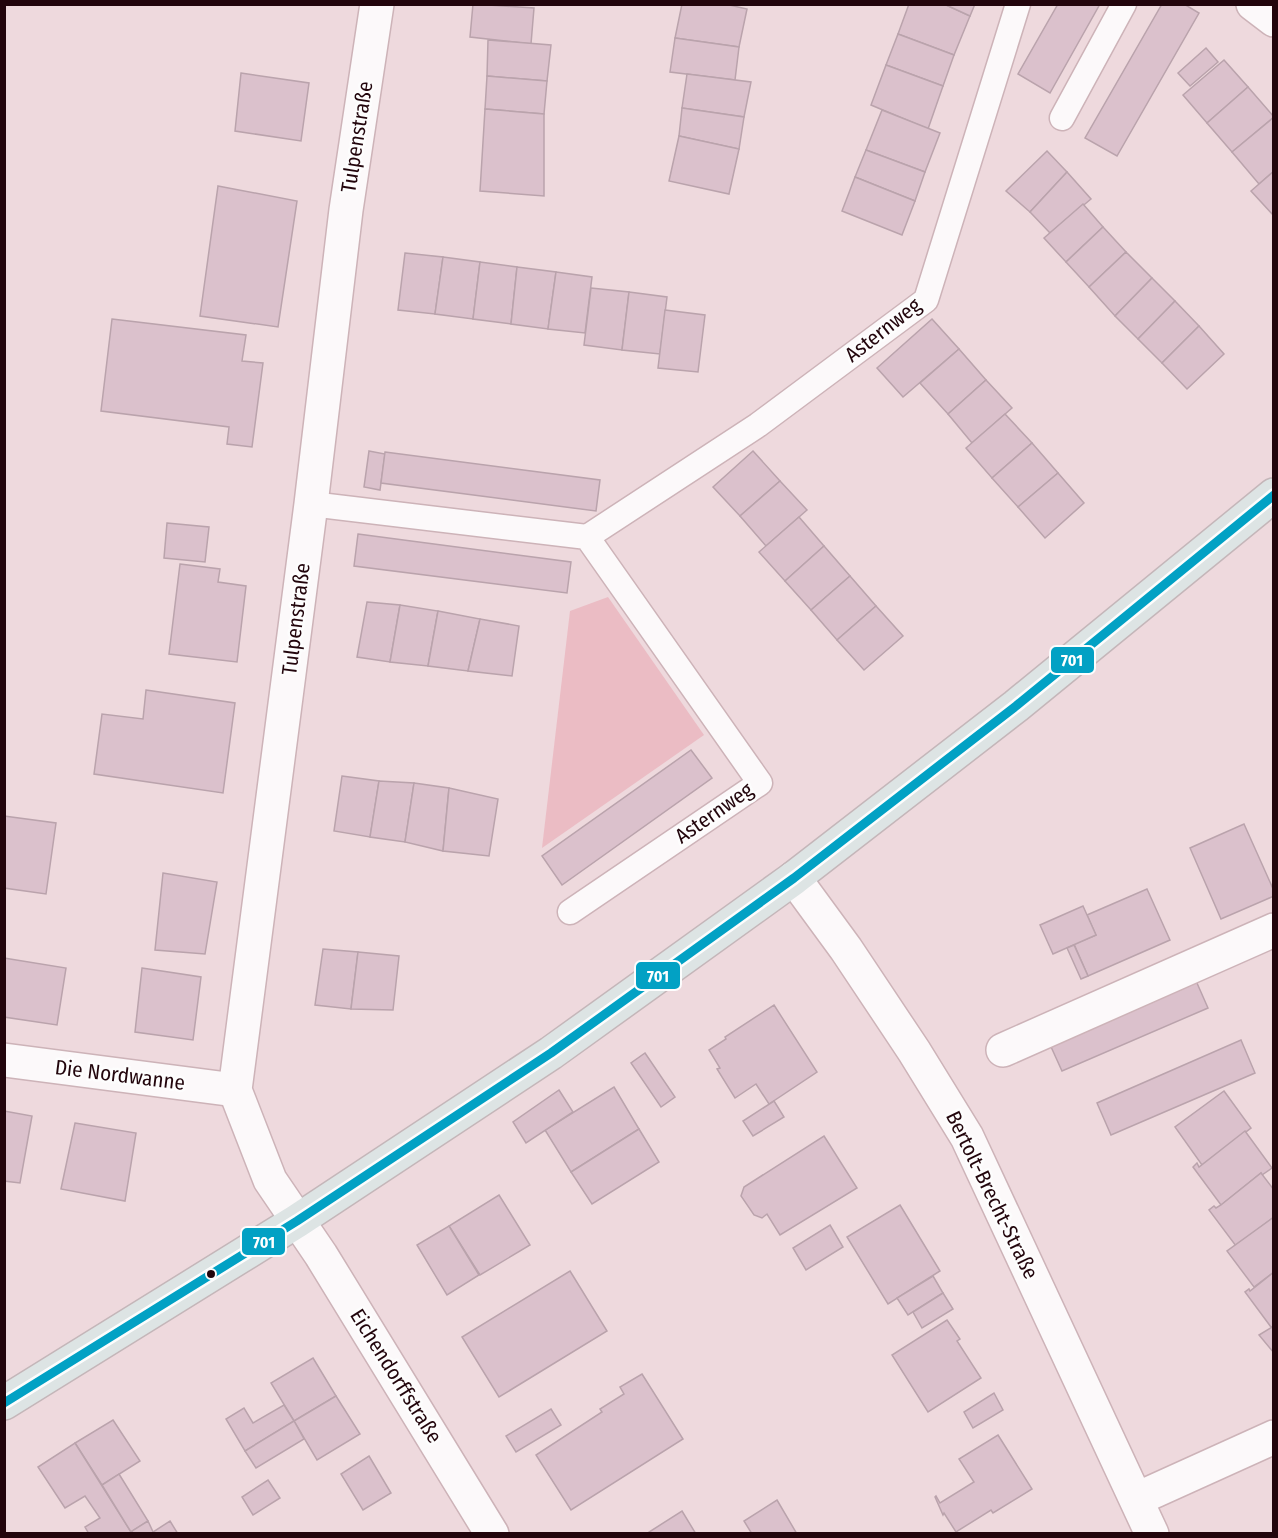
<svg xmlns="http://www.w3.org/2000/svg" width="1278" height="1538" font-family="'Fira Sans Condensed',sans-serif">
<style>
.green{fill:#ebbcc4}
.building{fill:#dbc1cc;stroke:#baa3ac;stroke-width:1.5}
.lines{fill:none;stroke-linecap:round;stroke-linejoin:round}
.lane-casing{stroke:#cdb3b8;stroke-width:27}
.street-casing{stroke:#cdb3b8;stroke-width:36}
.primary-casing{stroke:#c4b6b9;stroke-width:36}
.lane{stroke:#fcf9fa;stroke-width:24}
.street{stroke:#fcf9fa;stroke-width:33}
.primary{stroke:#dde4e4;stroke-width:33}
.bus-1-casing{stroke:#fdfdfd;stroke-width:14}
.bus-1{stroke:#02a1c4;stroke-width:9}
.bus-dot{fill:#22050c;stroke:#fdfdfd;stroke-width:2}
.labels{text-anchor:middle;stroke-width:5;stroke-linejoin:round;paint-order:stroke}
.street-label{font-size:21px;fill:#22050c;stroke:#fdfdfd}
.line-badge{stroke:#fdfdfd;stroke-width:2}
.badge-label{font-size:16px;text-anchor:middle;font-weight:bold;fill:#fff}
</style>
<rect width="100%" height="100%" fill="#eed9dd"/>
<!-- green -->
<polygon class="green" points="608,597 704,735 542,848 570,611"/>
<!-- building -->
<g class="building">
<polygon points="473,4 534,8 531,44 470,37"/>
<polygon points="682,4 725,4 747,9 739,47 675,38"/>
<polygon points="909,4 944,4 970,16 954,55 898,34"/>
<polygon points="944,4 975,4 970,16"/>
<polygon points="1058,4 1100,4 1050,93 1018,74"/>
<polygon points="1162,4 1184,4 1199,13 1117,156 1085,138"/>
<polygon points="898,34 954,55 943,86 886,65"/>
<polygon points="675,38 739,47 735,80 670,72"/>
<polygon points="488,40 551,45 547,81 487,76"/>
<polygon points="1206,48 1218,62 1190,86 1178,73"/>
<polygon points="1224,60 1248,87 1207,123 1183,95"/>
<polygon points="886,65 943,86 928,129 871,105"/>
<polygon points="241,73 309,83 301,141 235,131"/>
<polygon points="687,74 751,82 744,117 682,108"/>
<polygon points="487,76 547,81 544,114 485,109"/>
<polygon points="1248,87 1274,117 1232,152 1207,123"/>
<polygon points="682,108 744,117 739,149 679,136"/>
<polygon points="485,109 544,114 544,196 480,191"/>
<polygon points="882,110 940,133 925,172 866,150"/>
<polygon points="1274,117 1274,171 1259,184 1232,152"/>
<polygon points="679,136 739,149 729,194 669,181"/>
<polygon points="866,150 925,172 915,201 855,177"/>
<polygon points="1047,151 1067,172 1030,212 1006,191"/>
<polygon points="1274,171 1274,216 1251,191"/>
<polygon points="1067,172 1091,199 1050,233 1030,212"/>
<polygon points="855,177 915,201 902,235 842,211"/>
<polygon points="218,186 297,201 278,327 200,316"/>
<polygon points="1083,204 1103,227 1066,262 1044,238"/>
<polygon points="1103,227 1126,252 1089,287 1066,262"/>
<polygon points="1126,252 1152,278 1115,316 1089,287"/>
<polygon points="405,253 443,257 435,314 398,310"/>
<polygon points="443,257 480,262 473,319 435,314"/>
<polygon points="480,262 517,267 511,324 473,319"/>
<polygon points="517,267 556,272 548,329 511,324"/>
<polygon points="556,272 592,277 585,333 548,329"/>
<polygon points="1152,278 1175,301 1138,339 1115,316"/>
<polygon points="591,288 629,292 622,350 584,345"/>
<polygon points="629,292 667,297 660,354 622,350"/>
<polygon points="1175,301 1199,326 1162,363 1138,339"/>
<polygon points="665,310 705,315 698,372 658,368"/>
<polygon points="112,319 246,335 242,361 263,363 252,447 227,444 229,427 101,411"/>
<polygon points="932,319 959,349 903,397 877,368"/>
<polygon points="1199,326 1224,354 1187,389 1162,363"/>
<polygon points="959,349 986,380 948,414 920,383"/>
<polygon points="986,380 1012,408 972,443 948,414"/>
<polygon points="1005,414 1032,443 992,478 966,448"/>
<polygon points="1032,443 1058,473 1018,507 992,478"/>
<polygon points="369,451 385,454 380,490 364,487"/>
<polygon points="753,451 780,481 740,516 713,487"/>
<polygon points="385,452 600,480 596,511 381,483"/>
<polygon points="1058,473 1084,503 1045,538 1018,507"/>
<polygon points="780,481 807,510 766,546 740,516"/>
<polygon points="799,517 824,546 785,581 759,552"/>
<polygon points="167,523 209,527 205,562 164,558"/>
<polygon points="358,534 571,562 567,593 354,566"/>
<polygon points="824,546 850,576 811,610 785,581"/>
<polygon points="180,564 220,569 218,582 246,586 237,662 169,654"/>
<polygon points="850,576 876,606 837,640 811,610"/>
<polygon points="367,602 400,605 390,662 357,657"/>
<polygon points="400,605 438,611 428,666 390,662"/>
<polygon points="876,606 903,636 864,670 837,640"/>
<polygon points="438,611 480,619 468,671 428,666"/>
<polygon points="480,619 519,626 512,676 468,671"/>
<polygon points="146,690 235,703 223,793 94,774 102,714 143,719"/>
<polygon points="691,750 712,778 562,885 542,856"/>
<polygon points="342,776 379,781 370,837 334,831"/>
<polygon points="379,781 414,783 405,842 370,837"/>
<polygon points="414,783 449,788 443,851 405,842"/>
<polygon points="449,788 498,799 489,856 443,851"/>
<polygon points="4,816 56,823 46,894 4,888"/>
<polygon points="1244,824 1274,891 1274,896 1221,919 1190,848"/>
<polygon points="163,873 217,882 205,954 155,950"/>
<polygon points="1147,889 1170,940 1088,976 1074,944 1096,935 1087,915"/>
<polygon points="1083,906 1096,935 1053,954 1040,925"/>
<polygon points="1074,945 1088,976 1081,979 1067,948"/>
<polygon points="323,949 358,952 351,1009 315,1005"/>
<polygon points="358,952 399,956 393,1010 351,1009"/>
<polygon points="4,958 66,968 57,1025 4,1017"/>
<polygon points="142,968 201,977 193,1040 135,1032"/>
<polygon points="1193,974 1208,1008 1062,1071 1047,1038"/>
<polygon points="774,1005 817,1072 769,1104 756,1084 735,1098 717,1069 720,1068 709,1050 726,1039 725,1037"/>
<polygon points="1241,1040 1255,1073 1111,1135 1097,1103"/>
<polygon points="645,1053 675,1097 661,1107 631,1063"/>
<polygon points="614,1087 639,1129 571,1172 545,1130"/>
<polygon points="559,1090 573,1112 526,1143 513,1122"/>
<polygon points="1224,1091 1251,1128 1202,1165 1175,1127"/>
<polygon points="774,1101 784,1117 753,1136 743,1121"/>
<polygon points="4,1111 32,1116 20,1183 4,1181"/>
<polygon points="75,1123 136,1133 125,1201 61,1189"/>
<polygon points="639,1129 659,1162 592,1204 571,1172"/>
<polygon points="1245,1131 1272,1168 1262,1175 1261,1173 1221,1205 1193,1167 1197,1163 1199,1167"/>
<polygon points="824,1136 857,1188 780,1235 767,1214 762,1218 754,1215 741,1196 744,1187"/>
<polygon points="1261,1173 1274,1190 1274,1217 1236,1246 1209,1210 1214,1206 1216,1208 1221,1205"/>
<polygon points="499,1195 530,1245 480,1275 449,1226"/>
<polygon points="900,1205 940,1271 888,1304 847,1237"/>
<polygon points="1274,1217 1274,1272 1254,1287 1227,1251"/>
<polygon points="830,1225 843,1247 806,1270 793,1248"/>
<polygon points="449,1226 479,1275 447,1295 417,1245"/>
<polygon points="570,1271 607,1331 499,1397 462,1337"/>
<polygon points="1274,1272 1274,1326 1271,1327 1245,1292 1249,1289 1250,1291"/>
<polygon points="933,1276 943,1293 908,1315 897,1298"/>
<polygon points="943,1293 953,1309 922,1328 913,1312"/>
<polygon points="947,1320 960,1339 957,1341 981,1378 928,1412 892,1355"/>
<polygon points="1274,1326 1274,1353 1259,1335"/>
<polygon points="313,1358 336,1396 294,1421 271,1383"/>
<polygon points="642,1374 683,1439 571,1510 536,1455 602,1412 600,1409 624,1394 620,1387"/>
<polygon points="994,1393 1003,1410 973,1428 964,1412"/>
<polygon points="336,1396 360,1434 317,1460 294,1421"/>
<polygon points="284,1405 294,1421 245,1451 226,1419 244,1408 253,1423"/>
<polygon points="551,1409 561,1425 516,1452 506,1436"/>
<polygon points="113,1420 140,1461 102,1485 75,1443"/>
<polygon points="294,1421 304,1439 256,1468 245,1451"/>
<polygon points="998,1435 1032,1489 993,1513 991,1510 956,1532 944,1513 943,1515 935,1497 936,1496 940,1503 974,1482 959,1459"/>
<polygon points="75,1443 131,1532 128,1534 89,1534 85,1527 100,1518 85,1496 65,1508 38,1467"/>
<polygon points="369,1456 391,1493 363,1510 341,1474"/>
<polygon points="119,1474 148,1521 131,1532 102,1485"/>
<polygon points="268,1480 280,1498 253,1515 242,1497"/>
<polygon points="777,1500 797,1534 752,1534 744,1521"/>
<polygon points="682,1511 696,1534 646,1534"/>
<polygon points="148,1521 154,1534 133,1534 132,1531"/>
<polygon points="170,1521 178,1534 154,1534 153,1532"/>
</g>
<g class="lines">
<!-- lane casing -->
<g class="lane-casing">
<g id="lane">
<polyline points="1062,118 1124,4"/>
<polyline points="311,504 587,537 760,783 570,912"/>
<polyline points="587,537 758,425 926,300 1018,4"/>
</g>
</g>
<!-- street casing -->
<g class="street-casing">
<g id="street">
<polyline points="377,4 346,210 311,504 235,1090 270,1180 321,1255 492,1534"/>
<polyline points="1253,4 1274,20"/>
<polyline points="794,878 846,949 914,1051 967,1137 1152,1534"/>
<polyline points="1003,1050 1274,930"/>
<polyline points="4,1060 235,1090"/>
<polyline points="1137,1499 1274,1437"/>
</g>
</g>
<!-- primary casing -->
<g class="primary-casing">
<polyline id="primary" points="4,1403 297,1221 551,1053 794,878 1016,706 1274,495"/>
</g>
<!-- lane -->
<use href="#lane" class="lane"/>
<!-- street -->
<use href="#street" class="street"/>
<!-- primary -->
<use href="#primary" class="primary"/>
<!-- bus-1 casing -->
<g class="bus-1-casing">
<polyline id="bus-1" points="4,1403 297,1221 551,1053 794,878 1016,706 1274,495"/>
</g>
<!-- bus-1 -->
<use href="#bus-1" class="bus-1"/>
</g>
<!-- markers -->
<circle class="bus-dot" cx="211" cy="1274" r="5"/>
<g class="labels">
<!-- street labels -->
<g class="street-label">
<text transform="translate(357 137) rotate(-81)" y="7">Tulpenstraße</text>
<text transform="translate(883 330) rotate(-38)" y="7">Asternweg</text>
<text transform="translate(296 619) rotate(-83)" y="7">Tulpenstraße</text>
<text transform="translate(714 813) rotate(-35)" y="7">Asternweg</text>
<text transform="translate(120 1075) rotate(7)" y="7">Die Nordwanne</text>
<text transform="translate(992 1195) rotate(64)" y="7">Bertolt-Brecht-Straße</text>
<text transform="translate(396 1376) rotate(58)" y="7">Eichendorffstraße</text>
</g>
</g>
<g class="line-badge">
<rect x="1050" y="646" width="45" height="28" rx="6" fill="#02a1c4"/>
<rect x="635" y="961" width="46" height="29" rx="6" fill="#02a1c4"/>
<rect x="241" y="1227" width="45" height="29" rx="6" fill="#02a1c4"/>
</g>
<g class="badge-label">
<text x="1072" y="666">701</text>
<text x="658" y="982">701</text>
<text x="264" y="1248">701</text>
</g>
<!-- border -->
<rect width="1278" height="1538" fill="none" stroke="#22050c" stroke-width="12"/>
</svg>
